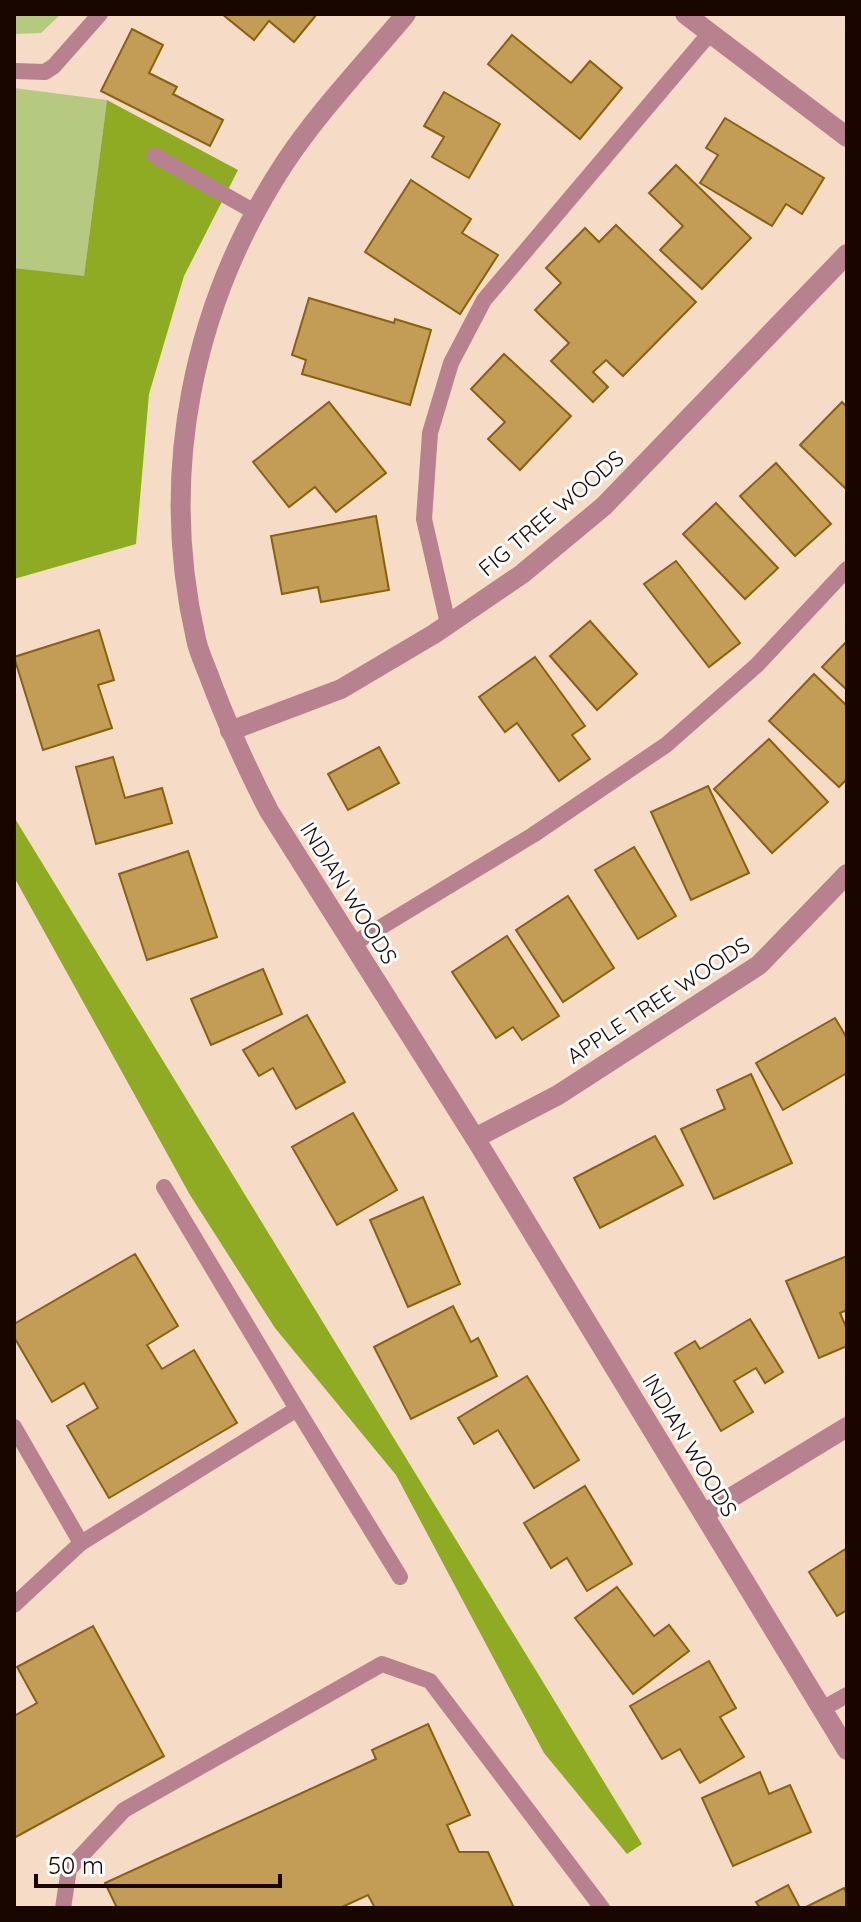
<svg xmlns="http://www.w3.org/2000/svg" width="861" height="1922" font-family="Quicksand,sans-serif">
<style>
.green{fill:#b5c981}
.forest{fill:#8fab24}
.building{fill:#c39c55;stroke:#866212;stroke-width:2}
.lines{fill:none;stroke-linecap:round;stroke-linejoin:round}
.lane{stroke:#b88190;stroke-width:16}
.street{stroke:#b88190;stroke-width:20}
.labels{text-anchor:middle;stroke-width:6;stroke-linejoin:round;paint-order:stroke}
.street-label{font-size:22px;fill:#1a0600;stroke:#fff}
</style>
<rect width="100%" height="100%" fill="#f6dcc6"/>
<!-- green -->
<g class="green">
<polygon points="14,14 61,14 41,33 14,34"/>
<polygon points="14,88 107,100 84,277 14,268"/>
</g>
<!-- forest -->
<g class="forest">
<polygon points="107,100 238,170 184,276 149,394 136,544 14,579 14,268 84,276"/>
<polygon points="14,817 642,1844 627,1854 544,1753 396,1475 275,1328 190,1195 14,877"/>
</g>
<!-- building -->
<g class="building">
<polygon points="222,14 317,14 294,42 269,21 254,40"/>
<polygon points="132,29 163,45 149,73 177,87 173,94 223,120 210,146 101,91"/>
<polygon points="512,35 571,83 590,61 622,88 580,139 488,64"/>
<polygon points="444,92 500,124 469,178 432,157 444,137 424,126"/>
<polygon points="725,118 824,178 802,214 786,204 772,226 700,183 718,155 706,148"/>
<polygon points="676,165 751,238 702,289 660,250 683,226 649,193"/>
<polygon points="411,180 471,219 462,233 498,255 460,314 365,252"/>
<polygon points="616,225 696,302 623,376 606,360 593,372 608,387 593,402 551,361 569,343 535,310 561,283 546,268 585,228 599,242"/>
<polygon points="309,298 394,323 395,319 431,330 410,405 302,374 306,360 292,355"/>
<polygon points="504,354 571,416 520,470 488,439 505,422 471,389"/>
<polygon points="329,402 386,473 336,512 315,487 289,507 253,462"/>
<polygon points="842,402 847,407 847,490 800,445"/>
<polygon points="776,463 831,524 795,556 740,496"/>
<polygon points="716,503 778,568 745,599 683,534"/>
<polygon points="376,516 389,590 321,602 318,587 282,594 271,536"/>
<polygon points="676,561 740,643 709,667 644,584"/>
<polygon points="590,621 637,674 597,710 550,656"/>
<polygon points="99,630 114,680 98,685 112,728 43,750 14,657"/>
<polygon points="847,641 847,690 822,667"/>
<polygon points="535,657 585,726 572,735 590,759 559,781 517,723 505,732 479,697"/>
<polygon points="814,674 847,706 847,779 839,787 769,721"/>
<polygon points="769,739 828,802 772,853 714,789"/>
<polygon points="379,747 399,783 348,810 328,774"/>
<polygon points="113,757 125,798 162,788 172,823 96,844 76,767"/>
<polygon points="708,786 749,873 691,900 651,812"/>
<polygon points="634,847 676,916 638,939 595,870"/>
<polygon points="188,851 217,937 147,960 119,874"/>
<polygon points="568,896 614,968 563,1002 516,930"/>
<polygon points="507,936 559,1016 522,1040 513,1027 496,1038 452,972"/>
<polygon points="263,969 282,1014 211,1045 191,999"/>
<polygon points="307,1015 345,1082 296,1109 273,1068 259,1076 243,1050"/>
<polygon points="835,1018 847,1038 847,1073 783,1110 756,1063"/>
<polygon points="751,1074 792,1163 714,1199 681,1129 725,1109 717,1090"/>
<polygon points="353,1113 397,1190 337,1225 292,1147"/>
<polygon points="655,1136 683,1185 600,1228 574,1178"/>
<polygon points="423,1197 460,1284 408,1307 370,1220"/>
<polygon points="135,1254 178,1326 147,1345 162,1369 194,1350 237,1423 109,1498 67,1426 98,1408 84,1383 52,1402 14,1337 14,1324"/>
<polygon points="847,1256 847,1310 840,1313 847,1329 847,1346 819,1358 786,1281"/>
<polygon points="453,1306 471,1342 478,1338 497,1376 411,1419 374,1347"/>
<polygon points="750,1319 783,1372 765,1383 756,1368 734,1381 753,1412 721,1431 675,1353 695,1341 700,1349"/>
<polygon points="527,1376 579,1460 534,1488 498,1430 474,1444 458,1418"/>
<polygon points="585,1486 632,1564 587,1591 567,1558 551,1568 524,1523"/>
<polygon points="847,1548 847,1610 837,1616 809,1572"/>
<polygon points="617,1587 654,1636 669,1625 689,1651 633,1694 575,1618"/>
<polygon points="93,1626 164,1756 14,1838 14,1716 37,1703 17,1667"/>
<polygon points="709,1661 736,1708 720,1717 744,1757 700,1783 680,1749 662,1759 630,1706"/>
<polygon points="428,1724 470,1815 447,1825 459,1852 488,1852 514,1908 375,1908 368,1895 340,1908 117,1908 105,1883 376,1759 372,1750"/>
<polygon points="760,1772 769,1794 790,1785 811,1832 733,1866 702,1798"/>
<polygon points="788,1885 800,1908 760,1908 756,1902"/>
<polygon points="844,1888 847,1894 847,1908 804,1908"/>
</g>
<g class="lines">
<!-- lane -->
<g class="lane">
<polyline points="14,71 45,72 54,66 100,14"/>
<polyline points="154,155 255,212"/>
<polyline points="448,624 424,519 430,433 451,363 484,300 710,33"/>
<polyline points="353,944 533,835 666,745 757,665 847,569"/>
<polyline points="164,1187 297,1409"/>
<polyline points="14,1427 81,1543 14,1605"/>
<polyline points="81,1543 297,1409 400,1577"/>
<polyline points="822,1709 847,1695"/>
<polyline points="63,1908 69,1869 124,1810 382,1664 430,1681 602,1908"/>
</g>
<!-- street -->
<g class="street">
<path d="M 406,14 C 365,63 319,111 284,164 C 192,305 158,474 196,639 C 199,654 207,669 212,684 C 229,728 247,769 269,811 L 475,1138 L 847,1750"/>
<polyline points="685,14 847,137"/>
<polyline points="230,731 341,689 434,634 522,574 604,506 847,254"/>
<polyline points="475,1138 558,1095 759,965 847,874"/>
<polyline points="704,1514 847,1427"/>
</g>
</g>
<g class="labels">
<!-- street labels -->
<g class="street-label">
<text transform="translate(551 513) rotate(-40)" y="8">FIG TREE WOODS</text>
<text transform="translate(349 893) rotate(58)" y="8">INDIAN WOODS</text>
<text transform="translate(658 1000) rotate(-33)" y="8">APPLE TREE WOODS</text>
<text transform="translate(690 1445) rotate(59)" y="8">INDIAN WOODS</text>
</g>
</g>
<!-- border -->
<rect width="861" height="1922" fill="none" stroke="#1a0600" stroke-width="32"/>
<!-- scale -->
<path d="M36 1874v12h244v-12" fill="none" stroke="#1a0600" stroke-width="4"/>
<text x="48" y="1874" font-size="24" fill="#1a0600" stroke="#ffffff" stroke-width="6" paint-order="stroke">50 m</text>
</svg>
